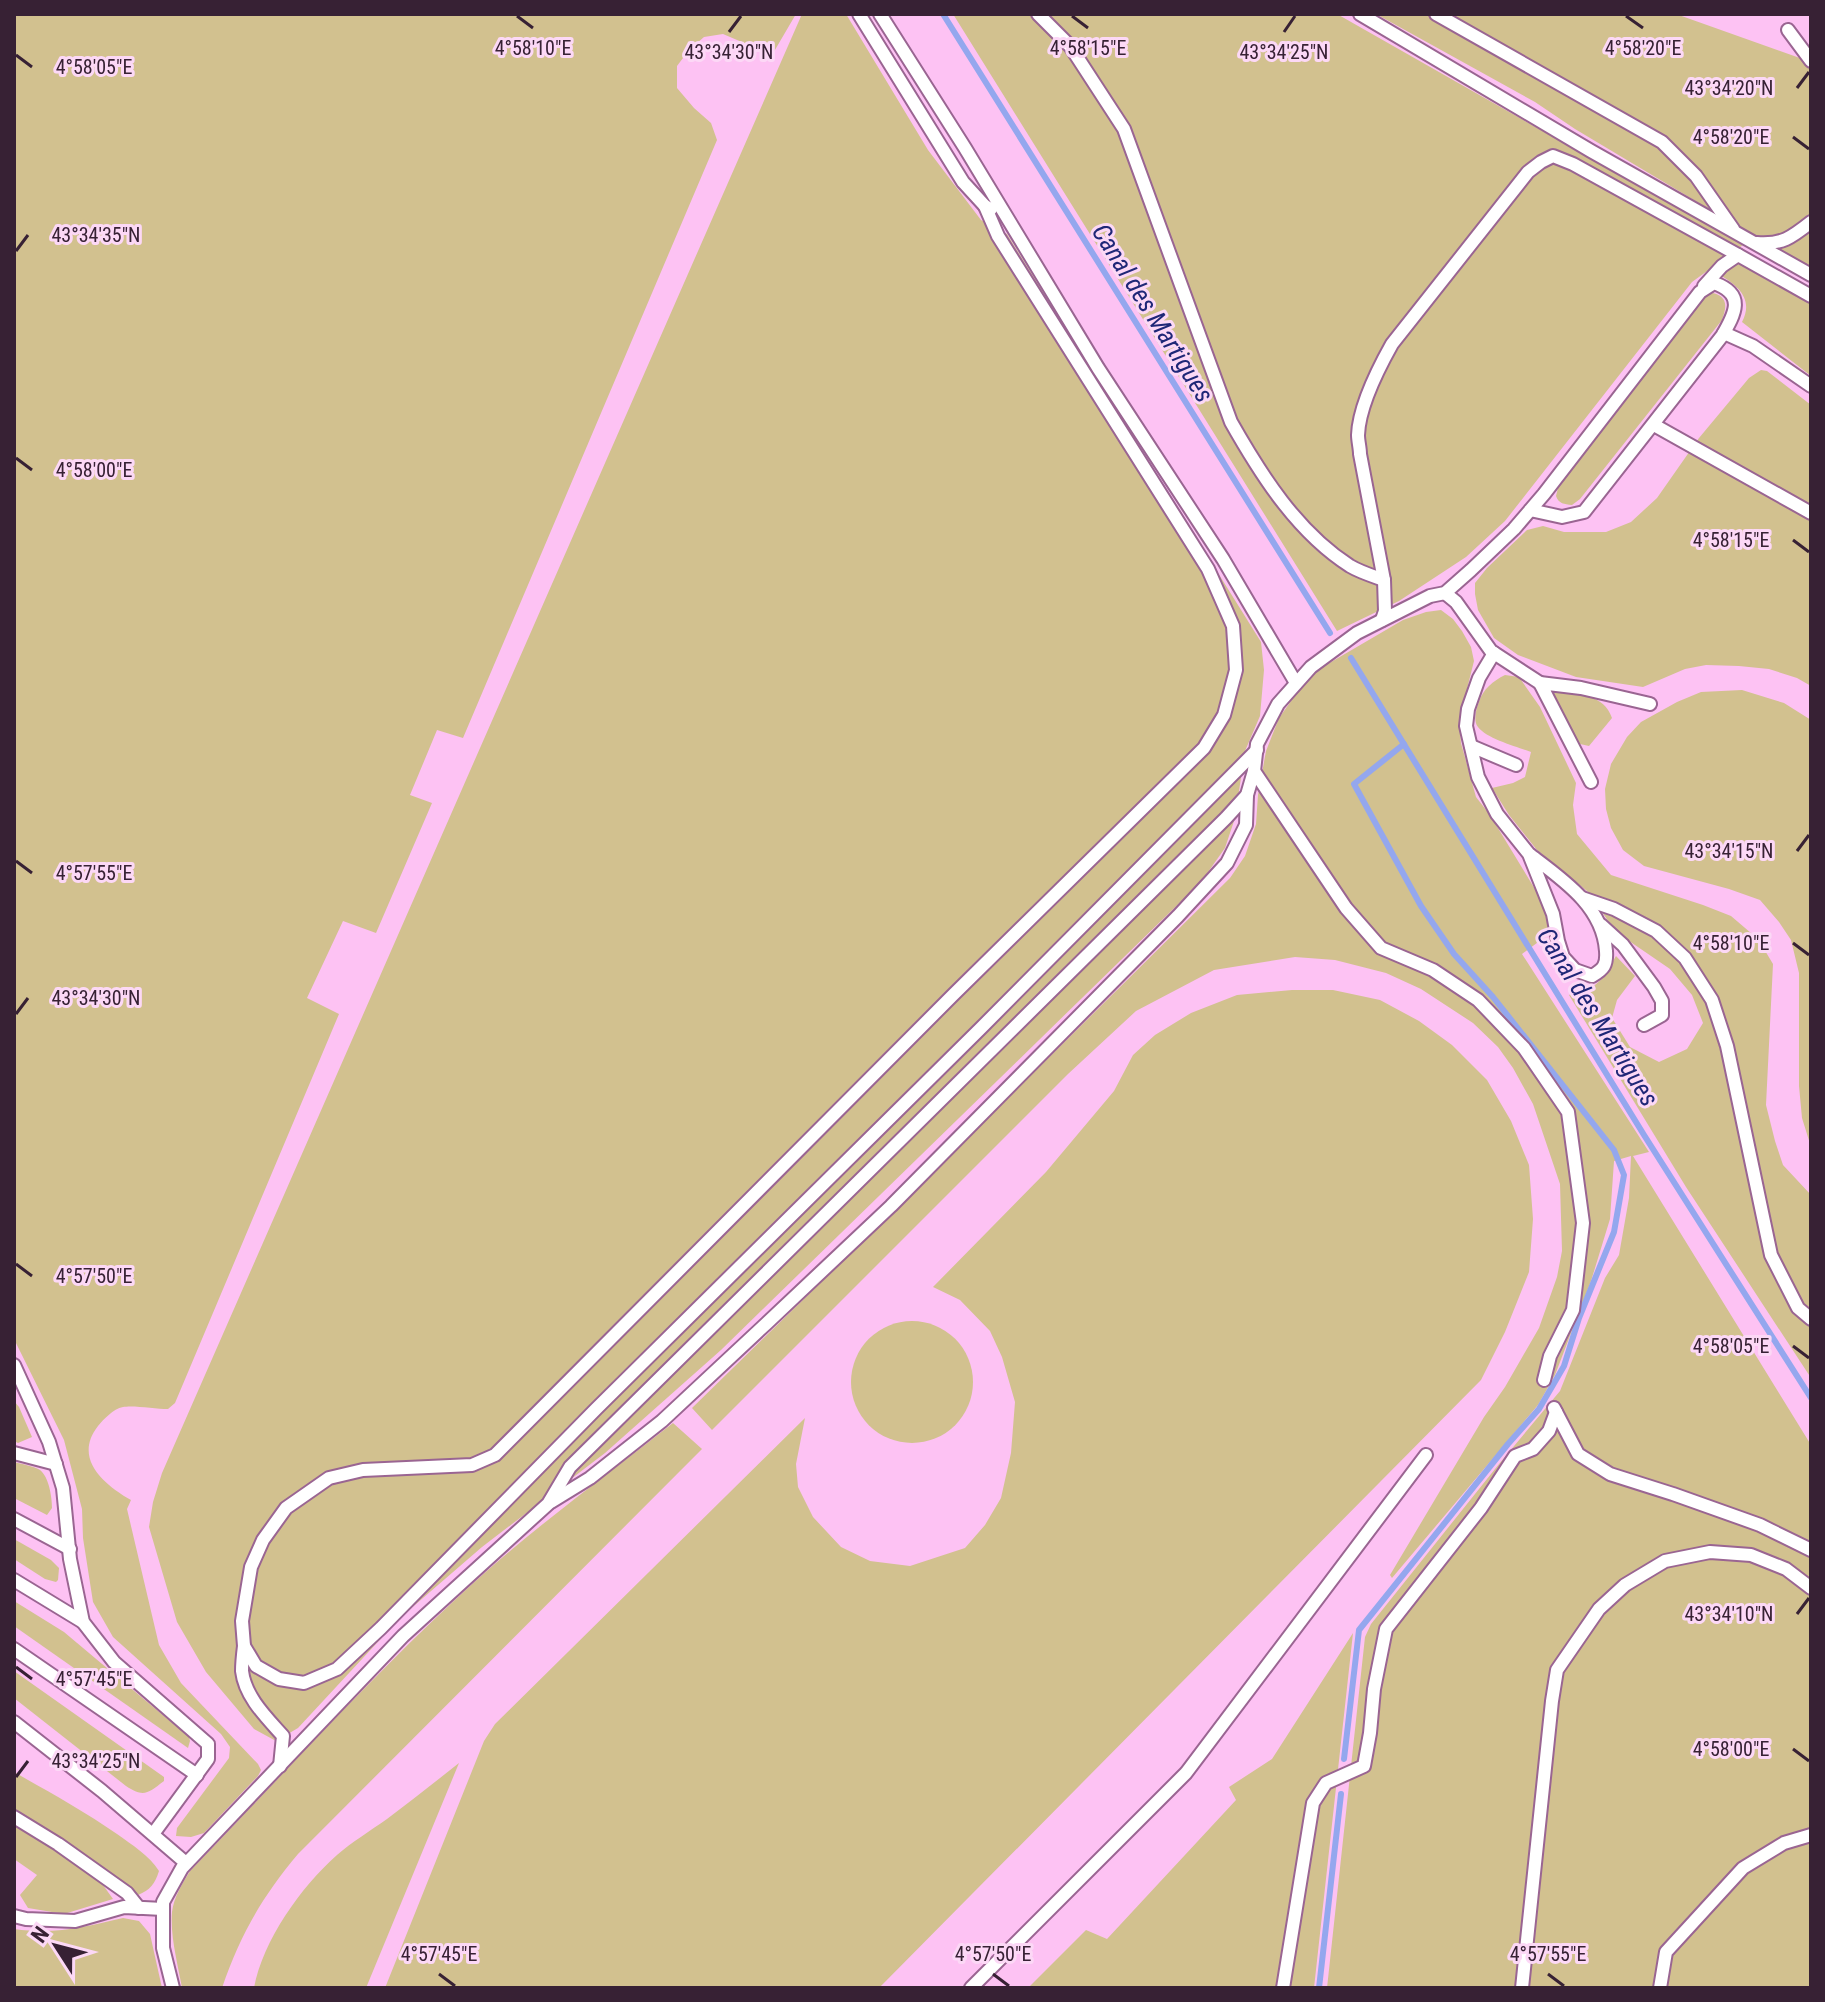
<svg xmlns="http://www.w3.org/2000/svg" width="1825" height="2002" font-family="'Roboto Condensed',sans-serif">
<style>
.green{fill:#d2c18f}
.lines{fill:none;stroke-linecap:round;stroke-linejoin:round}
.stream{stroke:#94a7ee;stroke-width:6}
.service-casing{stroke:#9a6592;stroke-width:16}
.service{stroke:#fff;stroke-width:12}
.ticks{fill:none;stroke:#372134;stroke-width:3}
.labels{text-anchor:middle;stroke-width:6;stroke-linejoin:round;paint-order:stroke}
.water-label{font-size:26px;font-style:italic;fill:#1f2777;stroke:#fcd8f6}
.ticks-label{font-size:20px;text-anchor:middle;fill:#372134;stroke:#fcd8f6;stroke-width:6;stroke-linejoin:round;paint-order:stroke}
</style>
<rect width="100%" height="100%" fill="#fdc2f3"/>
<!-- green -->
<g class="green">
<path d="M 14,14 L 796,14 L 772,55 L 723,34 L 704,37 L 689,50 L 677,66 L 677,88 L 694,108 L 711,123 L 717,140 L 463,738 L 437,730 L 410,795 L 432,803 L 376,933 L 343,921 L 307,998 L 339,1014 L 175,1403 L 168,1409 C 156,1409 133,1405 123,1407 C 113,1409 104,1419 98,1426 C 73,1458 103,1484 131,1500 L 127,1509 L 159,1645 L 181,1683 L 258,1764 L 261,1770 L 258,1776 L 204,1833 L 191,1837 L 176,1836 L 177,1828 L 229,1758 L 230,1747 L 221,1734 L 113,1637 L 93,1602 L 83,1538 L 82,1509 L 64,1440 L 14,1339 Z"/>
<polygon points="802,14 846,14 928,150 981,220 1007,234 1261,642 1264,670 1260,716 1245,751 1235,818 1225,848 1201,882 721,1350 605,1453 482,1547 401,1617 298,1728 276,1741 254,1729 206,1672 177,1622 149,1527 153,1502 162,1473"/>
<polygon points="953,14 1337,14 1743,245 1692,282 1505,521 1466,557 1399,601 1337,631"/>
<polygon points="1376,14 1676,14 1811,62 1811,270 1575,129 1535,102"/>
<path d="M 1743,263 L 1811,302 L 1811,376 L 1742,322 C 1754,299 1738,286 1720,275 L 1733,266 Z"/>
<path d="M 1713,293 C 1728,297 1727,307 1722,320 L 1580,499 L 1572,505 C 1564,504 1559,504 1556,496 L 1559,484 L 1700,301 L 1704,297 Z"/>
<polygon points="1761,370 1767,371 1811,405 1811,686 1797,678 1769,669 1739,666 1706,665 1685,669 1643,687 1576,677 1518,655 1494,638 1478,610 1475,594 1475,583 1487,568 1527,530 1543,526 1564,532 1606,532 1631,522 1657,498 1699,438 1749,378"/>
<polygon points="1441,610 1453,619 1462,631 1471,647 1474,661 1459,721 1461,743 1476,797 1490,815 1544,904 1549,930 1541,940 1522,954 1649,1152 1633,1156 1811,1445 1811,1988 1327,1988 1365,1637 1371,1624 1499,1464 1560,1391 1605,1278 1619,1255 1629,1198 1631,1156 1614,1161 1610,1219 1591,1281 1555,1375 1538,1405 1392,1578 1390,1575 1484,1417 1505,1387 1539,1328 1557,1277 1562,1251 1560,1184 1533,1104 1513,1068 1498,1047 1473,1023 1421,989 1386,973 1335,960 1295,957 1214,970 1136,1011 1068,1074 712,1430 692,1408 890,1215 1230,878 1245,856 1256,824 1258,795 1266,751 1279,718 1301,687 1314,672 1403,620 1426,612"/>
<path d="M 1505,675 L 1519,677 L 1540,707 L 1576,783 L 1573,805 L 1577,834 L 1611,875 L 1703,905 L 1731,916 L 1758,939 L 1773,964 L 1766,1105 L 1775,1141 L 1783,1165 L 1811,1195 L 1811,1378 L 1686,1187 L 1569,995 L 1574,992 L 1587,992 L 1604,977 L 1616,956 L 1635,976 L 1617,1000 L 1612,1018 L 1630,1047 L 1659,1062 L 1687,1049 L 1703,1023 L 1692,995 L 1670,969 L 1616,932 L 1587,891 L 1537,850 L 1509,815 L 1492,788 L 1513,783 L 1525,777 L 1531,752 C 1518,747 1487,739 1478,727 C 1473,721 1476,709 1479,702 C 1483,689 1493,681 1505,675 Z"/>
<path d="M 1556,690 C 1578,694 1604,694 1612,718 L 1589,746 L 1580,744 L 1552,696 L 1553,691 Z"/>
<polygon points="1742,690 1784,703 1811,720 1811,1147 1802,1118 1799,1086 1799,973 1791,940 1779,922 1760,900 1729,889 1644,866 1623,850 1611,828 1606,809 1605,789 1611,764 1627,737 1641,722 1677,702 1701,692"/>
<polygon points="1292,990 1333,990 1380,1000 1419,1021 1452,1045 1487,1080 1511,1121 1529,1165 1533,1219 1529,1272 1505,1332 1481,1380 879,1988 385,1988 484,1741 495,1724 805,1418 796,1464 798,1487 813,1517 841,1547 870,1561 910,1566 965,1548 985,1525 1001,1498 1011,1453 1015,1402 1002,1357 990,1331 960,1300 933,1287 1046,1172 1114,1091 1133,1055 1155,1035 1191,1013 1237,995"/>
<circle cx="912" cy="1382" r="61"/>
<polygon points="14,1401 19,1407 32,1437 18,1443 14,1441"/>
<path d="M 673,1423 L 702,1449 L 298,1854 C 262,1897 240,1935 222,1988 L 182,1988 C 178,1964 170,1937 172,1912 C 174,1897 182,1884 190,1871 C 278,1780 363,1685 457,1598 C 524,1535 600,1480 673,1423 Z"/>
<path d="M 14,1462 C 21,1464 33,1466 40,1470 C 49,1477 52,1497 52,1508 L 47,1515 L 14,1498 Z"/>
<polygon points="14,1539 51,1560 59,1568 58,1580 56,1582 45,1579 14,1559"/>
<polygon points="14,1601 64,1632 189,1737 190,1741 188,1748 14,1626"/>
<polygon points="1353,1633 1314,1988 1028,1988 1086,1930 1107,1939 1236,1800 1229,1787 1272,1759"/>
<path d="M 14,1671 L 164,1777 L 164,1781 C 148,1793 144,1798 126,1786 L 14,1698 Z"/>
<path d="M 459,1763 L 366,1988 L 254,1988 C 263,1940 301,1887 337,1855 C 352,1842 370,1831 387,1819 C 411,1801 435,1782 459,1763 Z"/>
<path d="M 14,1772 C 49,1792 84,1811 117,1834 C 132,1845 149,1855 159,1871 C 155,1884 150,1890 138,1895 L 14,1817 Z"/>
<polygon points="14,1824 98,1878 113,1899 64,1914 28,1908 20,1895 37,1875 14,1859"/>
<path d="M 123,1918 L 139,1921 L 150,1934 L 162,1988 L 14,1988 L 14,1929 C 56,1935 83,1927 123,1918 Z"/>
</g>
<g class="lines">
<!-- stream -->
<g class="stream">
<polyline points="943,14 1330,633"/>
<polyline points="1351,658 1644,1135 1811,1398"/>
<polyline points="1344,1759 1359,1630 1508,1444 1539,1409 1564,1366 1579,1318 1614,1232 1624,1175 1614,1150 1493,997 1454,954 1421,906 1354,784 1404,744"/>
<polyline points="1319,1988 1341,1794"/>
</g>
<!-- service casing -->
<g class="service-casing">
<g id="service">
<polyline points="859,14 963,182 985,206 991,209"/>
<polyline points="880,14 965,148 1098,368 1223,559 1296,683"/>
<path d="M 1038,14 L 1070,46 L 1124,129 L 1231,422 C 1261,475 1297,532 1350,566 C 1360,572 1373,576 1384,580"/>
<polyline points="1360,14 1591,151 1811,275"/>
<polyline points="1436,14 1662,142 1696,176 1733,229"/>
<polyline points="1788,30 1811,61"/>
<polyline points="985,206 998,236 1208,569 1233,626 1236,670 1224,715 1204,748 953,995 495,1455 472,1465 363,1470 329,1478 286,1508 263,1540 251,1567 242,1621 244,1646 256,1666 279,1679 304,1683 337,1669 381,1628 596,1409 981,1028 1257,750"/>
<path d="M 1757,243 C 1782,245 1792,237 1811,222"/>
<polyline points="1704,286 1722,266 1738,255 1811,296"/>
<polyline points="1724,333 1753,346 1811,386"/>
<polyline points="1654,425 1811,513"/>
<polyline points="1445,593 1456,602 1491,651 1540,683"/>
<path d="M 1382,620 L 1385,611 L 1384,580 L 1360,454 C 1360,448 1358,441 1358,435 C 1359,406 1378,369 1392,344 L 1528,172 L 1541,162 L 1553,156 L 1573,164 L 1738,255"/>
<path d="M 1494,653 L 1479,678 L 1468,709 L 1466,726 L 1478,777 L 1497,814 L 1529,854 L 1553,914 L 1558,941 L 1563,957 L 1575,970 L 1592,976 C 1604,969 1607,965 1606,951 C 1603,906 1562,879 1529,854"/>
<polyline points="1471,746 1516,765"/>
<polyline points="1254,771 1346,908 1381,948 1433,970 1478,1000 1524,1048 1568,1112 1583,1223 1573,1310 1550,1356 1544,1380"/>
<polyline points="1591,782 1540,683 1581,688 1650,704"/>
<polyline points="1582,898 1614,909 1656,931 1685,958 1712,1000 1727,1046 1771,1255 1798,1308 1811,1319"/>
<polyline points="1601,925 1623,945 1654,987 1662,1001 1662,1015 1644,1025"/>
<polyline points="14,1365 49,1442 63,1488 70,1559 83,1622 114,1662 208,1744 208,1759 153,1834"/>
<polyline points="1554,1408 1578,1454 1610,1474 1673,1494 1760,1525 1811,1550"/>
<polyline points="14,1453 56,1464"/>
<polyline points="551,1502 590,1478 662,1421 767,1323 891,1206 1178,916 1227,863 1246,825 1247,795"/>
<polyline points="14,1519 70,1549"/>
<polyline points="14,1580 83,1622"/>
<path d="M 244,1646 C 243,1654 242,1663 242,1671 C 245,1697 267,1718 283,1736 L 280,1766"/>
<polyline points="14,1649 197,1775"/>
<polyline points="14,1722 102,1791 186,1863"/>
<polyline points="14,1817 58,1844 127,1893 139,1908"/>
<polyline points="14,1916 26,1919 75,1921 124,1907 163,1909"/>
<path d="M 173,1988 L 163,1948 L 163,1902 L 182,1868 L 403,1636 L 548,1504 L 570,1467 L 1226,818 L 1247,795 L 1254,771 L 1257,744 L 1278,704 L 1311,667 L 1357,633 L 1430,596 L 1445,593 L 1471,570 L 1514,529 L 1544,494 L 1700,292 L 1714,283 C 1746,294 1735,314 1722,336 L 1584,512 L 1562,517 L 1530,510"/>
<polyline points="971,1988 1186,1773 1426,1455"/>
<polyline points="1283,1988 1313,1803 1326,1783 1364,1766 1370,1733 1374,1689 1386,1629 1481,1508 1515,1456 1533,1449 1549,1431 1556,1412"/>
<polyline points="1522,1988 1552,1701 1557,1670 1599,1609 1625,1585 1665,1561 1710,1552 1751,1555 1786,1569 1811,1588"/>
<polyline points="1660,1988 1666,1952 1743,1868 1784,1843 1811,1835"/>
</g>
</g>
<!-- service -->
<use href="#service" class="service"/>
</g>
<!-- ticks -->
<path class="ticks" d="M 517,16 L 533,28M 1072,16 L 1088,28M 1626,16 L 1643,28M 729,32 L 741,16M 1284,32 L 1295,16M 16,55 L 32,67M 1797,88 L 1809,72M 1793,137 L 1809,149M 16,251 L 28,235M 16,458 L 32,470M 1793,540 L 1809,552M 1797,851 L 1809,835M 16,861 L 32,873M 1793,943 L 1809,955M 16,1014 L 28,998M 16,1264 L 32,1276M 1793,1346 L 1809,1358M 1797,1614 L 1809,1598M 16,1667 L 32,1679M 1793,1749 L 1809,1761M 16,1777 L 28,1761M 439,1974 L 455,1986M 993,1974 L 1009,1986M 1548,1974 L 1564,1986"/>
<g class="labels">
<!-- water labels -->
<g class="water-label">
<text transform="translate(1153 313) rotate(58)" y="9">Canal des Martigues</text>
<text transform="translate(1598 1017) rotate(58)" y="9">Canal des Martigues</text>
</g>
</g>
<g class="ticks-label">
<text x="1088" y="55">4°58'15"E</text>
<text x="533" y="55">4°58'10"E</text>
<text x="1643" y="55">4°58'20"E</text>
<text x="1284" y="59">43°34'25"N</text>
<text x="729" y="59">43°34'30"N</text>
<text x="94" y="74">4°58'05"E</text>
<text x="1729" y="95">43°34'20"N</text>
<text x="1731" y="144">4°58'20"E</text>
<text x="96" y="242">43°34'35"N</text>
<text x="94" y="477">4°58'00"E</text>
<text x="1731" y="547">4°58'15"E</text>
<text x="1729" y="858">43°34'15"N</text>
<text x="94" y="880">4°57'55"E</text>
<text x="1731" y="950">4°58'10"E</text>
<text x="96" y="1005">43°34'30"N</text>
<text x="94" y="1283">4°57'50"E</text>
<text x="1731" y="1353">4°58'05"E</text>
<text x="1729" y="1621">43°34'10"N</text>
<text x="94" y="1686">4°57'45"E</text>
<text x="1731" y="1756">4°58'00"E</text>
<text x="96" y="1768">43°34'25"N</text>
<text x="439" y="1961">4°57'45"E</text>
<text x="993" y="1961">4°57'50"E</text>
<text x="1548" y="1961">4°57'55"E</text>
</g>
<!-- border -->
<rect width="1825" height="2002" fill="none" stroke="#372134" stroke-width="32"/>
<!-- north arrow -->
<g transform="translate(56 1946) rotate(306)" stroke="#fcd8f6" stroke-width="6" paint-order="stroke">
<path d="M0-6L14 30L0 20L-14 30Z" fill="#372134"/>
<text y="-12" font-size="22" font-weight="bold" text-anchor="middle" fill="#372134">N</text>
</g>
</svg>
